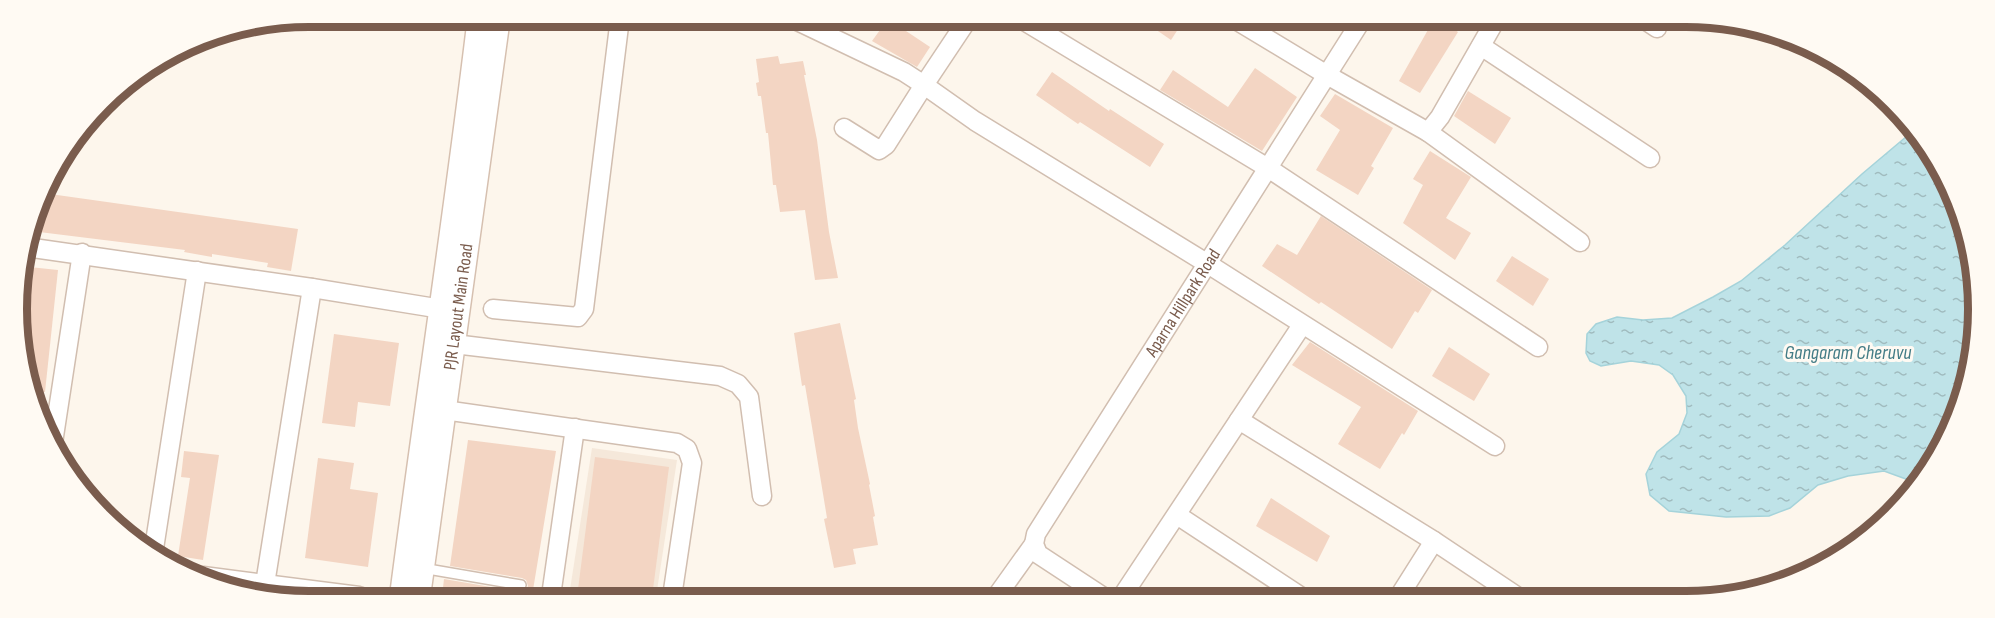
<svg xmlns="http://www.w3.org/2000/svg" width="1995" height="618" font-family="'Sofia Sans Condensed',sans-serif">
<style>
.residential{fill:#f5e8da}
.water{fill:url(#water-ripples);stroke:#a5d3da;stroke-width:1.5}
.building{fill:#f3d5c3}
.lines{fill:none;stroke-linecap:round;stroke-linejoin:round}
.lane-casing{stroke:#d1beb0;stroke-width:12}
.street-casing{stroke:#d1beb0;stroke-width:21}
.secondary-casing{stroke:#d6c0b0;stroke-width:27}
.lane{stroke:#fff;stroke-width:9}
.street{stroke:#fff;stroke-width:18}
.secondary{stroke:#fff;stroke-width:24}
.labels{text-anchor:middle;stroke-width:6;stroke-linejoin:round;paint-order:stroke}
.street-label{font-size:18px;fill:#7a5c4d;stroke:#fffaf3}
.water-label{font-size:20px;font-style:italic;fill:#437c86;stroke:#fffaf3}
.rim{fill:none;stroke:#7a5c4d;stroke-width:8}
</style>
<defs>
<pattern id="water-ripples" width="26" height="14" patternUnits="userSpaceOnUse" patternTransform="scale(1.5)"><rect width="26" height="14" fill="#bfe3e8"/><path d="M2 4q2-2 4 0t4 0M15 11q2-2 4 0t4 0" fill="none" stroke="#a0bbbe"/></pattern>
</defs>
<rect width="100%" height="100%" fill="#fdf6ec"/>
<!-- residential -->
<polygon class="residential" points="592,448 677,460 656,597 569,596"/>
<!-- water -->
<polygon class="water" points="1913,131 1929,147 1973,252 1973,366 1939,456 1917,483 1884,471 1848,476 1818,485 1790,508 1769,516 1726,517 1669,511 1650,495 1646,474 1657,452 1679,434 1687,413 1686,396 1673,375 1659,365 1631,361 1601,366 1590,361 1586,353 1587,334 1596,324 1617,317 1643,320 1672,318 1713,297 1741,281 1785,245 1862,174"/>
<!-- building -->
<g class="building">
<polygon points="888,19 930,47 917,67 872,41"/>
<polygon points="1142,20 1184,20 1171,40"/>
<polygon points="1433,21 1442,21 1458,32 1420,93 1399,81"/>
<polygon points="778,56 780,64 803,61 806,75 804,75 817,140 829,232 838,278 815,280 805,210 780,212 776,185 773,185 768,133 766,133 761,96 758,96 756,83 759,82 756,59"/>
<polygon points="1255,68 1297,97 1262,151 1160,90 1173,70 1228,107"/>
<polygon points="1052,72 1109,111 1110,109 1164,144 1150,167 1080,122 1078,124 1036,95"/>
<polygon points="1468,91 1511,118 1495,144 1454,116"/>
<polygon points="1335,94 1393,128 1371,166 1374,168 1358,195 1316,170 1340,130 1320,116"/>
<polygon points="1430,151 1471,177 1446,218 1471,233 1455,260 1403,223 1423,185 1413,179"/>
<polygon points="43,193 298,229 291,271 267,267 268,263 212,254 212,257 184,252 185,250 31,231"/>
<polygon points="1321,216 1432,290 1418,313 1415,311 1392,349 1321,302 1319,304 1262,266 1277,244 1297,255"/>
<polygon points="1512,256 1549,279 1533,306 1496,281"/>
<polygon points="20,266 58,270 45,392 29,391 26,384 19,271"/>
<polygon points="840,323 856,399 854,400 858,428 870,484 869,485 875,516 873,517 878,545 853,549 856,564 834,568 824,519 827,518 812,427 805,385 802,386 794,333"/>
<polygon points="334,334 399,343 390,406 358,402 355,427 322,423"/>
<polygon points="1310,342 1418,411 1404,435 1402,433 1380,469 1338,444 1361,407 1292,365"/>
<polygon points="1449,347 1490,374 1474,401 1432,376"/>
<polygon points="468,440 556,451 532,596 442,596 444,579 520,592 526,590 528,586 526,580 522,578 450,566"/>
<polygon points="184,451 219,455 203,560 178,556 190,478 181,477"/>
<polygon points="595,457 669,467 652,597 577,597"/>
<polygon points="318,458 354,463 350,489 378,493 368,567 305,558"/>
<polygon points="1271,498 1330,536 1317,562 1256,526"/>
</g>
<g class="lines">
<!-- lane casing -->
<g class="lane-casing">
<polyline id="lane" points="422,568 521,585"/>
</g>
<!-- street casing -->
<g class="street-casing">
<g id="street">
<polyline points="791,18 904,72 924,85 968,19"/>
<polyline points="1021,19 1268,168 1538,347"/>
<polyline points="1236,20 1327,75 1428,132 1440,117 1495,21"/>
<polyline points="1648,22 1657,28"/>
<polyline points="1481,46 1650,158"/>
<polyline points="844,128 879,150 886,145 924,85 975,121 1208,264 1495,446"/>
<polyline points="1428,132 1580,242"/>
<polyline points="26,247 312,288 454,311"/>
<polyline points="493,309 578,317 584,309 620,18"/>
<polyline points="454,344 720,376 738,384 749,397 762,496"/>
<polyline points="444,410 677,443 687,449 692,463 672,597"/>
<polyline points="1239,420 1434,541 1521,599"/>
<polyline points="53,443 82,253"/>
<polyline points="1177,515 1303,598"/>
<polyline points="153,555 197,271"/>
<polyline points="203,576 359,596"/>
<polyline points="265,584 312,288"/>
<polyline points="551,596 575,428"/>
<polyline points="996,597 1034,544"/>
<path id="s1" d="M 1105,598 L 1038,554 L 1034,544 L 1036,534 L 1361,21"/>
<polyline points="1121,598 1302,325"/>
<polyline points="1398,598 1434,541"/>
</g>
</g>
<!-- secondary casing -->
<g class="secondary-casing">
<g id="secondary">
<path d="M 402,596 C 427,403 457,211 480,17"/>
<path id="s2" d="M 418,596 L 498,17"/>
</g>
</g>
<!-- lane -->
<use href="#lane" class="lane"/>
<!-- street -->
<use href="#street" class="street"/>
<!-- secondary -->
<use href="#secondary" class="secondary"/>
</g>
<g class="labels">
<!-- street labels -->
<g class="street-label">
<text dy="6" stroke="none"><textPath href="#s1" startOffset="375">Aparna Hillpark Road</textPath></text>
<text dy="6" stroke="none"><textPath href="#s2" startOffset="292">PJR Layout Main Road</textPath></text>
</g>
<!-- water labels -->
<g class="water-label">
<text x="1848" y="359">Gangaram Cheruvu</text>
</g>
</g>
<!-- crop -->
<path d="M0 0H1995V618H0ZM309 27H1686A282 282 0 0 1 1968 309V309A282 282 0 0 1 1686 591H309A282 282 0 0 1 27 309V309A282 282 0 0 1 309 27Z" fill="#fffaf3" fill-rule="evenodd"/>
<path class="rim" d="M309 27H1686A282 282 0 0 1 1968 309V309A282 282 0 0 1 1686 591H309A282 282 0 0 1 27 309V309A282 282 0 0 1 309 27Z"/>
</svg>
